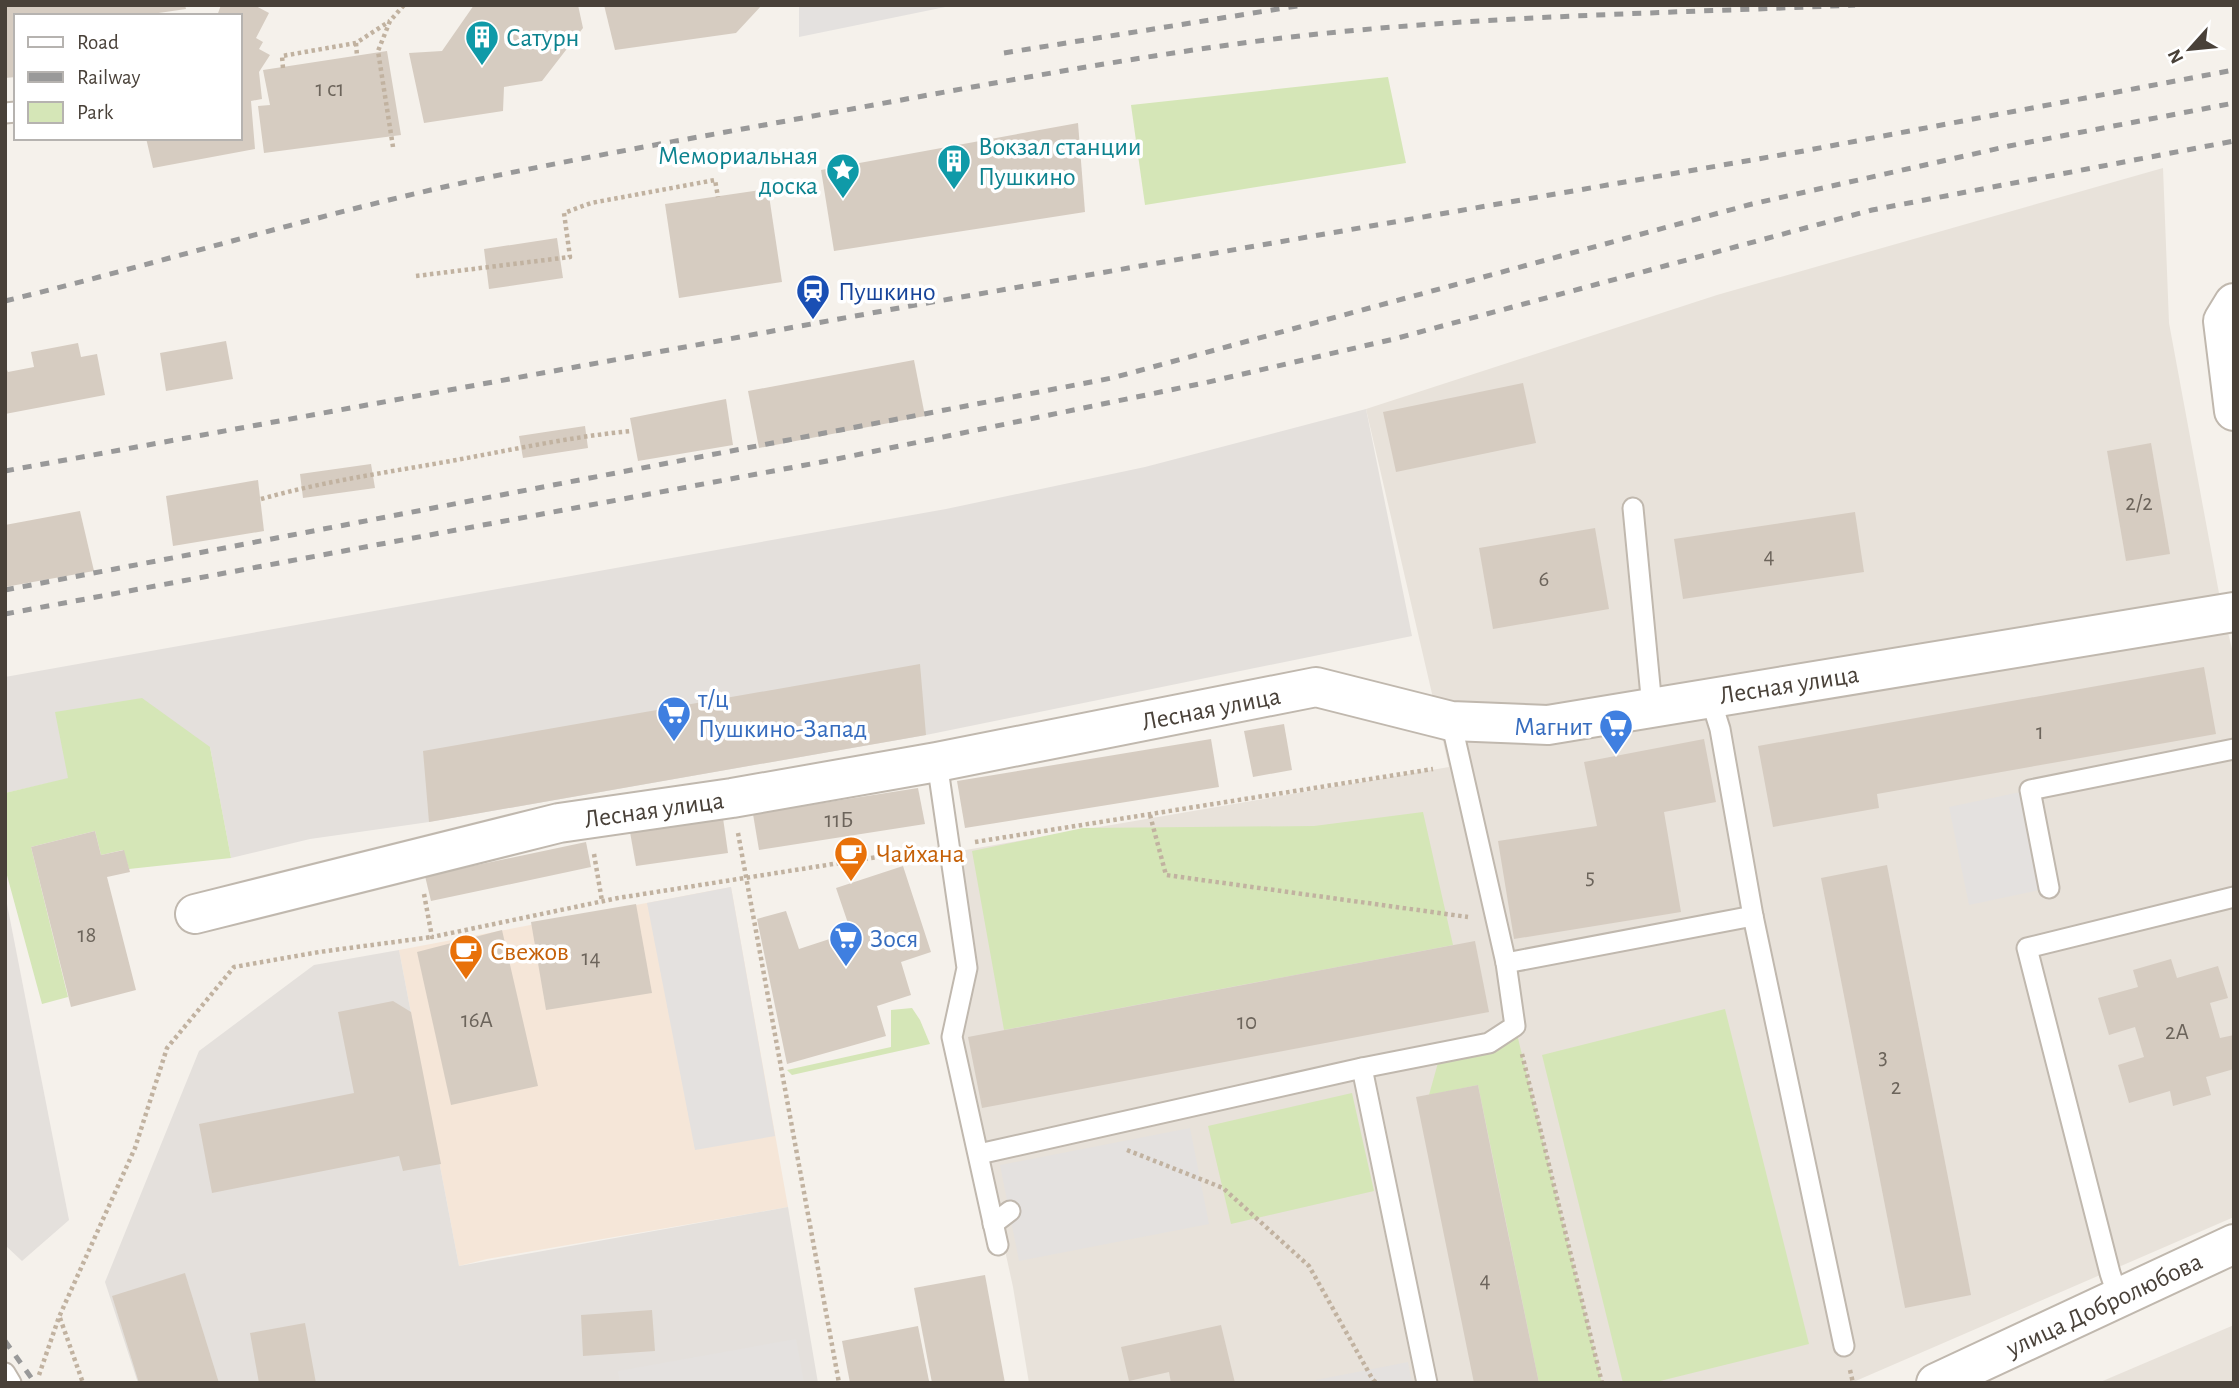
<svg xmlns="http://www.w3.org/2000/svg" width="2239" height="1388" font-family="'Alegreya Sans',sans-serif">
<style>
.residential{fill:#e8e2da}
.commercial{fill:#f5e6d8}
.industrial{fill:#e4e0dc}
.green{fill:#d5e6b7}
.parking{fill:#e4e1df}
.building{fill:#d6ccc1}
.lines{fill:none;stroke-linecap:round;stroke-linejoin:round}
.service-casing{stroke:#c0b8ae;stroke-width:23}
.minor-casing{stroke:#c0b8ae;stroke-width:42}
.tertiary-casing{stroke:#c0b8ae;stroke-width:42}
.path{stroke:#c1b2a0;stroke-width:4.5;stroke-dasharray:3.5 3.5;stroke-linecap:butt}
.service{stroke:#fff;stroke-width:19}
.minor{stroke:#fff;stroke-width:38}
.tertiary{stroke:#fff;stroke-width:38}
.rail{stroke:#999;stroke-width:5;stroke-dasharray:9 9;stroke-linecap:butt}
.labels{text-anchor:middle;stroke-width:7;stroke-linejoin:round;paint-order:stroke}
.number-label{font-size:23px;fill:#6c645b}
.culture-label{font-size:26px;fill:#0d838f;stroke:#fff;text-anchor:start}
.transit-label{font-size:26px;fill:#164399;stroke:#fff;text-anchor:start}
.street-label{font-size:26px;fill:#494139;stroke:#fff}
.shop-label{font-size:26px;fill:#366cbe;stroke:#fff;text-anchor:start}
.food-label{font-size:26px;fill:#c56008;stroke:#fff;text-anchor:start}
</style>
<rect width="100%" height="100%" fill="#f5f1eb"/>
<!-- residential -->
<g class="residential">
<polygon points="2163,168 2169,323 2221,604 2234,657 2234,1217 1851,1383 1029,1383 1013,1287 959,1040 954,852 1449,767 1366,409 1717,295"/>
<polygon points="2234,1325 2234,1383 2098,1383"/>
</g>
<!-- commercial -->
<polygon class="commercial" points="731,887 788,1207 487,1259 459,1266 399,950"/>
<!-- industrial -->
<g class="industrial">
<polygon points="1366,409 1412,636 926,735 429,822 310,839 231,858 210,747 5,793 5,677 946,509 1145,467"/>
<polygon points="5,894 69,1220 22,1261 5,1245"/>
<polygon points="399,950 459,1266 788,1207 818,1383 138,1383 105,1282 199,1051 314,965"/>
</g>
<!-- green -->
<g class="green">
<polygon points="1388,77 1406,163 1145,205 1131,105"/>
<polygon points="142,698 210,747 231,858 129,869 123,850 101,855 95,831 31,847 68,997 42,1004 5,868 5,793 68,778 55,712"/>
<polygon points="1423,812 1453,945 1004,1030 972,851 1083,828 1314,826"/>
<polygon points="912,1008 920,1020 930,1044 792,1075 787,1070 891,1047 891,1010"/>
<polygon points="1725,1009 1809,1344 1652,1383 1623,1383 1542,1055"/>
<polygon points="1515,1026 1602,1383 1539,1383 1478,1085 1429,1095 1441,1052"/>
<polygon points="1352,1093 1374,1191 1231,1224 1208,1126"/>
</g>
<!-- parking -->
<g class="parking">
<polygon points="799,5 955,5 799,37"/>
<polygon points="2030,790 2049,888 1969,905 1949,807"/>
<polygon points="731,887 775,1136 695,1150 647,903"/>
<polygon points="1190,1128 1209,1224 1019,1261 1000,1165"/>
<polygon points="796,1339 804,1383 620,1383 618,1371"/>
<polygon points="1408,1362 1412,1383 1316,1383 1316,1380"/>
</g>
<!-- building -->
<g class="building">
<polygon points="5,5 185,5 186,9 138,16 16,16 16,77 5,78"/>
<polygon points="221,5 254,5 269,13 256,38 263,42 259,49 270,55 259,72 262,99 251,101 255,149 153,168 146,138 240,138 240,16 217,16"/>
<polygon points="474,5 578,5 583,28 542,81 504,87 503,111 424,123 409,53 442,51"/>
<polygon points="604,5 762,5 736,33 615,50"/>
<polygon points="387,51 401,135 264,153 258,106 270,105 263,70"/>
<polygon points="1078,123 1085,212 834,251 821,170"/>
<polygon points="768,189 782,282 679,298 665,204"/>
<polygon points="557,238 563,278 489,289 484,249"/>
<polygon points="226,341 233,379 166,391 160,353"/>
<polygon points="78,343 81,357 97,354 105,395 5,414 5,365 8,372 34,367 31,352"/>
<polygon points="914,360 925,416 759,448 748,391"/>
<polygon points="1523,383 1536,443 1396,472 1383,412"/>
<polygon points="726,399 733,445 638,461 630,418"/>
<polygon points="585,426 588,448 523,458 519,436"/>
<polygon points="2151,443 2170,554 2126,561 2107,451"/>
<polygon points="371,464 375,488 303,498 300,474"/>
<polygon points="258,480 264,531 173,546 166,496"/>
<polygon points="80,511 94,571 5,587 5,525"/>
<polygon points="1855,512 1864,572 1683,599 1674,539"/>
<polygon points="1595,528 1609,609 1493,629 1479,548"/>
<polygon points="920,664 926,735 429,822 423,751"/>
<polygon points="2204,667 2216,734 1877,794 1879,808 1773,827 1758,746"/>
<polygon points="1284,724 1292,770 1253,777 1244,731"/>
<polygon points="1211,739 1219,787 965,828 957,781"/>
<polygon points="1704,739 1716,802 1664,812 1681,912 1514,939 1498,841 1597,826 1584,762"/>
<polygon points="918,788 925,824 759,850 753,814"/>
<polygon points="723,818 728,853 636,866 630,832"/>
<polygon points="95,831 101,855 124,850 130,872 107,877 136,990 71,1007 31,847"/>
<polygon points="586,842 591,867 431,901 425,876"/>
<polygon points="1887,865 1971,1295 1905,1308 1821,878"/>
<polygon points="903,866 931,952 901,962 911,995 877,1006 886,1036 787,1064 757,919 786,911 799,949 851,932 836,888"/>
<polygon points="636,904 652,993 546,1010 531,922"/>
<polygon points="502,930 538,1086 451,1105 417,952"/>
<polygon points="1475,941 1489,1012 982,1108 968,1037"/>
<polygon points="2171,959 2177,978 2218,966 2228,998 2210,1003 2220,1038 2234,1035 2234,1069 2206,1077 2211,1095 2173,1106 2170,1091 2129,1103 2118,1065 2144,1057 2135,1027 2109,1035 2098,998 2138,987 2133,970"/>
<polygon points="393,1001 411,1012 441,1164 403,1171 399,1156 212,1193 199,1124 354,1093 338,1012"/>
<polygon points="1478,1085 1496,1175 1539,1383 1474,1383 1416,1097"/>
<polygon points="185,1273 219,1383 139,1383 112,1296"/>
<polygon points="985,1275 1005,1383 932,1383 914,1288"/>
<polygon points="652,1310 655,1351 583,1356 581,1315"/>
<polygon points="305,1323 316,1383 259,1383 250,1333"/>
<polygon points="1221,1325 1235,1383 1171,1383 1169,1372 1129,1381 1121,1347"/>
<polygon points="918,1326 929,1381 850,1383 842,1341"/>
</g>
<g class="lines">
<!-- service casing -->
<g class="service-casing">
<g id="service">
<polyline points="5,113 16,112"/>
<polyline points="1633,508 1652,707"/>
<polyline points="1710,697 1720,729 1753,916 1844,1346"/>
<polyline points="937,762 967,968 952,1037 998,1245"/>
<polyline points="2049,888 2030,790 2234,749"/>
<polyline points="1506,963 1753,916"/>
<polyline points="1362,1068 1427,1383"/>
<polyline points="979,1154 1362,1068 1489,1043 1515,1026 1506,963 1451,721"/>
<polyline points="993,1224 1010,1211"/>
<polyline points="2118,1297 2110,1273 2027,948 2234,897"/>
<polyline points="5,1373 11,1383"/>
</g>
</g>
<!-- minor casing -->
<g class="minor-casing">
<polyline id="minor" points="195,914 559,823 732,798 937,762 1316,687 1451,721 1548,725 2234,612"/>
</g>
<!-- tertiary casing -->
<g class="tertiary-casing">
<g id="tertiary">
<polyline points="2234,303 2223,321 2234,411"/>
<polyline points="1936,1383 2234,1244"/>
</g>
</g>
<!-- path -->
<g class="path">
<polyline points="356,43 357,56"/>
<polyline points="283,68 282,56 356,43 390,21"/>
<polyline points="393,147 378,51 390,21 404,5"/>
<polyline points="416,276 570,257 564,213 591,203 715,180 718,197"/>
<path d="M 261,499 C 321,482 383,473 445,462 C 507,451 568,437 631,431"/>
<polyline points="1150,815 1166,875 1468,917"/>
<polyline points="738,833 839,1383"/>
<polyline points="975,842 1433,769"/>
<polyline points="594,854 602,901"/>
<polyline points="424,894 432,937 618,898 922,850"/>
<polyline points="1522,1054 1602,1383"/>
<polyline points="1127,1150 1223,1188 1309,1266 1373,1380 1377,1383"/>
<polyline points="60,1318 83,1383"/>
<polyline points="1850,1370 1853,1383"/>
<polyline points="39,1375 59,1317 135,1148 167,1048 234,967 319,952 432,937"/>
</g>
<!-- service -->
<use href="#service" class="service"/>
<!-- minor -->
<use href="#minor" class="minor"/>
<!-- tertiary -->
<use href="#tertiary" class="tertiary"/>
<!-- rail -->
<g class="rail">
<polyline points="1004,53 1303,5"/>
<path d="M 5,301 C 161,263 314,215 471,181 C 588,156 706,136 824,114 C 963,89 1102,62 1243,43 C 1443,16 1653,14 1855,5"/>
<polyline points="5,471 921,304 1798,152 2234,70"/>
<polyline points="5,590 1112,378 1752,204 2009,146 2234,103"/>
<polyline points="5,614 827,461 1204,383 1394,339 1872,210 2234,141"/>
<polyline points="5,1341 35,1383"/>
</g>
</g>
<!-- icons -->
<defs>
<g id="building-pin" transform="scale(1.75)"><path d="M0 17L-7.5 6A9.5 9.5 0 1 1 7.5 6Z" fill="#0f9aa8" stroke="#fff"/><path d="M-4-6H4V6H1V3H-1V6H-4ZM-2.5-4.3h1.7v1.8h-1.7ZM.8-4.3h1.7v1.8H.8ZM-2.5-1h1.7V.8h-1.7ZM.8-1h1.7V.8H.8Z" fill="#fff"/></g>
<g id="sight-pin" transform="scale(1.75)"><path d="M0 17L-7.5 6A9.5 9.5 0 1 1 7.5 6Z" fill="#0f9aa8" stroke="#fff"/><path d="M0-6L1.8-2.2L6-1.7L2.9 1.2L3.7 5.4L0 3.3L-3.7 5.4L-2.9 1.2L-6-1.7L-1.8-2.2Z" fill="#fff"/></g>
<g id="station-pin" transform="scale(1.75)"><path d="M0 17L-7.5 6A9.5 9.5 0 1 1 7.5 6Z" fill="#1a4fb4" stroke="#fff"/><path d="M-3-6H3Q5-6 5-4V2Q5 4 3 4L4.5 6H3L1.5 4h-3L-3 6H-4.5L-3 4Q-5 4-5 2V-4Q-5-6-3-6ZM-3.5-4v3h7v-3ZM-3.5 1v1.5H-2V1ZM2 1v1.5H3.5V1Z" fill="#fff"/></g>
<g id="supermarket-pin" transform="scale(1.75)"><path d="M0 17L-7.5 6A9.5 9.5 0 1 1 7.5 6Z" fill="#3f7fe0" stroke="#fff"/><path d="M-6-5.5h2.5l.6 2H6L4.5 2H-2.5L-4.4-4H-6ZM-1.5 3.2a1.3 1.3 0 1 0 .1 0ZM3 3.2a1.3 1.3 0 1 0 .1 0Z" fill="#fff"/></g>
<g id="cafe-pin" transform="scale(1.75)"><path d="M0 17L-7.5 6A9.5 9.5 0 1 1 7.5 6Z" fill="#e8710a" stroke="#fff"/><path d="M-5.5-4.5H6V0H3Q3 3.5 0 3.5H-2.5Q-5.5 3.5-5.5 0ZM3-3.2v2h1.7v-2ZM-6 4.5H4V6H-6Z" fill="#fff"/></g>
</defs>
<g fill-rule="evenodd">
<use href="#building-pin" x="482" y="37"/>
<use href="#building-pin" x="954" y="161"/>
<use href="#sight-pin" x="843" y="170"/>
<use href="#station-pin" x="813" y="291"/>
<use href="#supermarket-pin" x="674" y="713"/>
<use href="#supermarket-pin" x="1616" y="726"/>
<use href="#cafe-pin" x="851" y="853"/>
<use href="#supermarket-pin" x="846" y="938"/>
<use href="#cafe-pin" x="466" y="951"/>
</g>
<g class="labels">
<!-- number labels -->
<g class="number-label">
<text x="330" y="96">1 с1</text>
<text x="2139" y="510">2/2</text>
<text x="1769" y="563">4</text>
<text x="1544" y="586">6</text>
<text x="2040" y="739">1</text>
<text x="839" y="827">11Б</text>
<text x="1590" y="884">5</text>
<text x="87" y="942">18</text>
<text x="591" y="965">14</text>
<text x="477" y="1027">16А</text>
<text x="1247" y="1029">10</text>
<text x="2177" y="1039">2А</text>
<text x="1883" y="1064">3</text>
<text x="1896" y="1094">2</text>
<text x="1485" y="1287">4</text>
</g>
<!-- culture labels -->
<g class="culture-label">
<text x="506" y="46">Сатурн</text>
<text x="978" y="155">Вокзал станции<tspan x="978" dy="30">Пушкино</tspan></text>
<text x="818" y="164" text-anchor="end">Мемориальная<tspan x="818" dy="30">доска</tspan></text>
</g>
<!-- transit labels -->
<g class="transit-label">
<text x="838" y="300">Пушкино</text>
</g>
<!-- street labels -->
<g class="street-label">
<text transform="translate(1789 684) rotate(-9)" y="9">Лесная улица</text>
<text transform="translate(1211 708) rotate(-11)" y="9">Лесная улица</text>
<text transform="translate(654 809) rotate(-8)" y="9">Лесная улица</text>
<text transform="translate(2104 1304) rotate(-25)" y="9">улица Добролюбова</text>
</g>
<!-- shop labels -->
<g class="shop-label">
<text x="698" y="707">т/ц<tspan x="698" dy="30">Пушкино-Запад</tspan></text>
<text x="1592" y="735" text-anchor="end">Магнит</text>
<text x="870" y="947">Зося</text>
</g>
<!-- food labels -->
<g class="food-label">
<text x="876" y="862">Чайхана</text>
<text x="490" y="960">Свежов</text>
</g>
</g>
<!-- border -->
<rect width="2239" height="1388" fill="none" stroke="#494139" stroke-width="14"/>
<!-- legend -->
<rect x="14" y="14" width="228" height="126" fill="#ffffff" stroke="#b6b3b0" stroke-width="2"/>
<rect x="28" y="37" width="35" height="10" fill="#ffffff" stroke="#b6b3b0" stroke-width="2"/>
<text x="77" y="49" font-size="21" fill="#494139">Road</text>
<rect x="28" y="72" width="35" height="10" fill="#999999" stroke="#b6b3b0" stroke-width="2"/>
<text x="77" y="84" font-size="21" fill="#494139">Railway</text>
<rect x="28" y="102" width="35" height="21" fill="#d5e6b7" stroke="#b6b3b0" stroke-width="2"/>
<text x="77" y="119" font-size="21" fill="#494139">Park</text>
<!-- north arrow -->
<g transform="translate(2190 49) rotate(243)" stroke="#ffffff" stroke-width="5" paint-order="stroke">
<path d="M0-5L12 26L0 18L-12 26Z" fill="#494139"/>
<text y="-10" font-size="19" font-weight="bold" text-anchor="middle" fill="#494139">N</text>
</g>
</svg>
